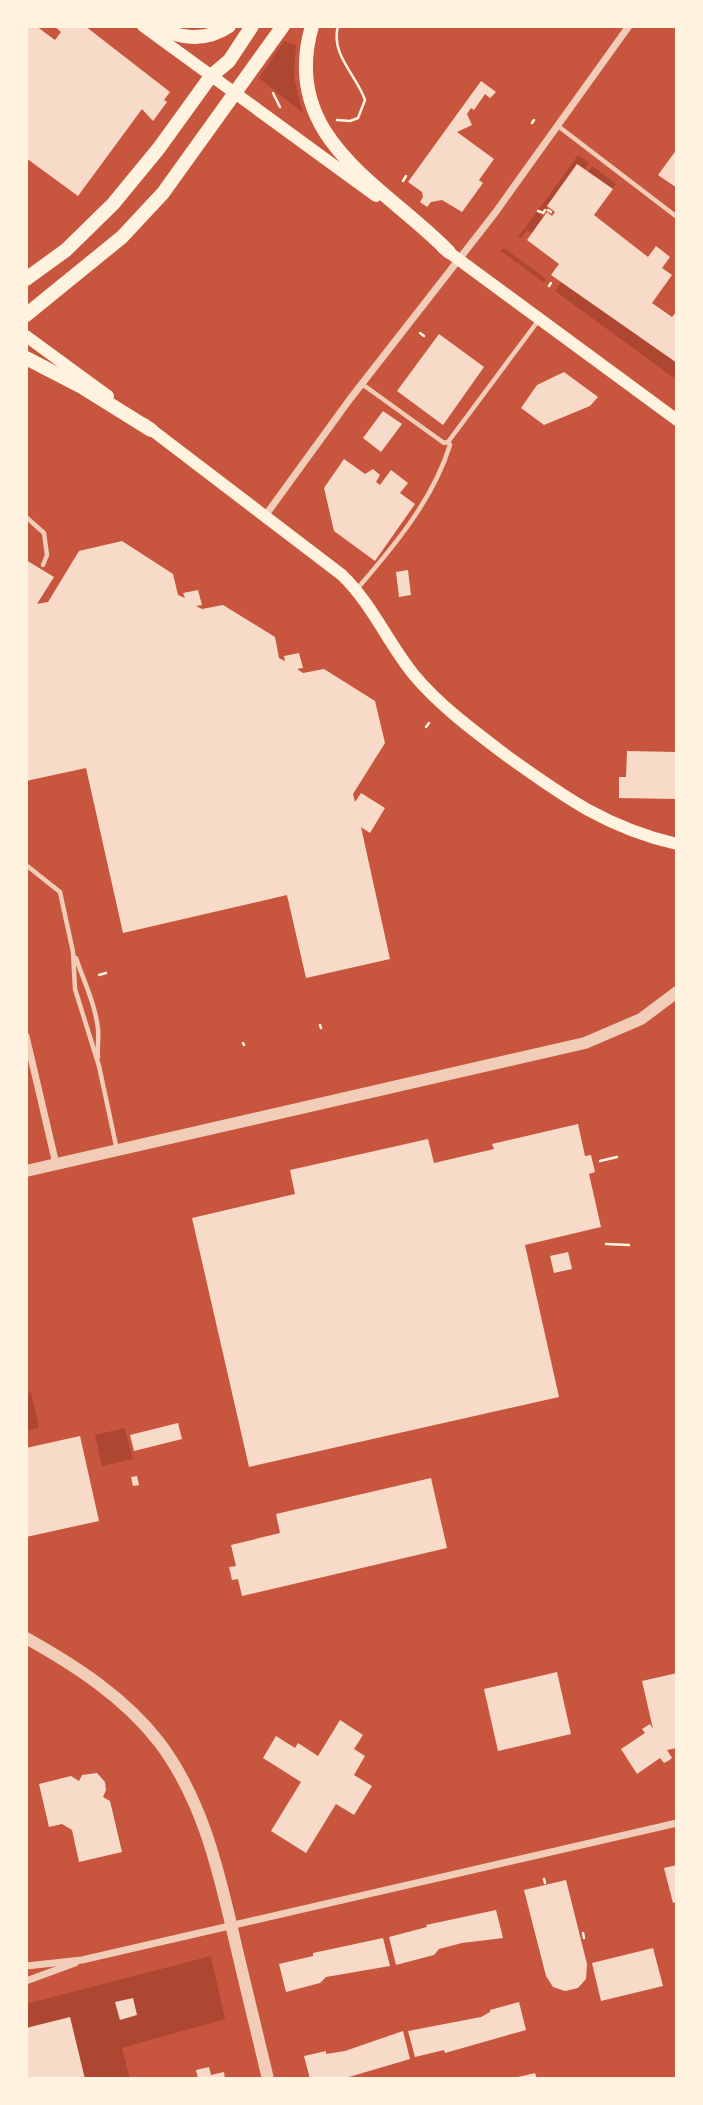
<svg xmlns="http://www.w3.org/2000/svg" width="703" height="2105" font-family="'Roboto Condensed',sans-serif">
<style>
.green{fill:#ae4732}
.building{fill:#f7dbc8}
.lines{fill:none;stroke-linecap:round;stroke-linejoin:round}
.path{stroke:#fff3e0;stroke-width:2.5}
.service{stroke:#f1ccb7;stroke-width:4.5}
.minor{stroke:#f1ccb7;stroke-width:7}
.tertiary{stroke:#f1ccb7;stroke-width:12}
.secondary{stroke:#fff3e0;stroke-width:12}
.primary{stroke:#fff3e0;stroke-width:14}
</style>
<rect width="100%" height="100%" fill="#c8553d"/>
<!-- green -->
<g class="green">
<polygon points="284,41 296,45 294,78 303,113 259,78"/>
<polygon points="578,155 589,163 585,169 577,164 543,212 539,209"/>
<polygon points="592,166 616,184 612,189 588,172"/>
<polygon points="537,212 543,217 532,233 527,230 521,238 518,237"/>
<polygon points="504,248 546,279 544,283 501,251"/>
<polygon points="563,280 677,363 674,378 555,291"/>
<polygon points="31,1392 39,1428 26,1431 26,1393"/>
<polygon points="125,1428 133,1459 102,1466 95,1435"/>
<polygon points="211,1956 225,2019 122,2048 130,2079 26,2079 26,2004"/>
</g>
<!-- building -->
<g class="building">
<polygon points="26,26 36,26 55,40 61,32 54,26 85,26 170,92 164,100 167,102 153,121 142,109 78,196 26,158"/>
<polygon points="481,81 496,92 490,98 485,94 474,110 471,108 467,114 472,125 457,132 494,159 479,180 483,183 462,212 442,200 431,202 427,207 420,202 423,197 422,192 408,182"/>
<polygon points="677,149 677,188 658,175"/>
<polygon points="577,164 613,189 594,215 648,257 656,246 670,257 662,268 672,275 652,303 672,317 677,311 677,363 551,275 559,264 527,240 547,212 552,216 555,212 547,206"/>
<polygon points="439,334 484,367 443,425 397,391"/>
<polygon points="564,372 598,397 590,406 544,425 521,408 537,385"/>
<polygon points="383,411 402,424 381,452 363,438"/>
<polygon points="344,459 365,474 373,469 380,475 376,482 380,485 391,470 408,483 400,493 415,504 375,561 334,531 324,488"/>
<polygon points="122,541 173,574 178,595 185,598 183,593 198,590 202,605 196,606 202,609 223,605 275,637 279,658 285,661 284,656 299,653 303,668 297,669 303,673 324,669 375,701 385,743 353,794 355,802 361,793 385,808 370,833 361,827 390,959 306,978 287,895 123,933 86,768 26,781 26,560 54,577 37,604 48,602 79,551"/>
<polygon points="408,570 411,595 399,597 396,572"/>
<polygon points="627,751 677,752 677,799 619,798 619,777 626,777"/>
<polygon points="578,1124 585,1156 591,1155 595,1172 589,1174 601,1227 525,1245 559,1397 249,1467 192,1218 295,1194 290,1170 428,1139 434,1163 494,1149 492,1144"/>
<polygon points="568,1252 572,1269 554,1273 550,1256"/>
<polygon points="178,1423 182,1439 134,1451 130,1435"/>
<polygon points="80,1436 99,1521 26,1537 26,1448"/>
<polygon points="137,1476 139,1485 133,1486 131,1477"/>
<polygon points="431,1478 447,1548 242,1596 238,1579 232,1580 229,1567 236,1566 231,1545 280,1533 276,1514"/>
<polygon points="557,1672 571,1734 498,1751 484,1689"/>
<polygon points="677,1673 677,1748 667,1750 672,1758 668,1761 664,1763 660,1758 637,1774 621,1749 645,1733 642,1729 650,1724 653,1729 642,1681"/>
<polygon points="340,1720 363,1735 354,1749 365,1756 354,1775 372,1786 354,1815 336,1804 306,1853 271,1831 301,1782 263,1758 276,1736 295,1748 298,1743 318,1756"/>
<polygon points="97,1773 105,1782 106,1790 103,1797 110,1801 122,1852 79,1862 72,1830 62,1824 49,1827 39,1784 71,1776 79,1781 82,1775"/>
<polygon points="677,1865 677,1902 673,1903 664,1868"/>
<polygon points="566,1880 587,1964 586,1979 578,1988 565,1991 553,1987 546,1976 524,1890"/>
<polygon points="496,1910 503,1938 462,1943 439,1949 434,1955 396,1965 389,1937 427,1927 426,1925"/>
<polygon points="383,1938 390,1966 326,1977 320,1983 286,1992 279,1964 313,1956 313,1953"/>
<polygon points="653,1948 663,1986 601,2001 592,1963"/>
<polygon points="133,1998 137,2015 120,2020 115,2002"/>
<polygon points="519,2002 526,2030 445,2053 444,2050 415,2057 408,2031 481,2017 490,2012 490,2010"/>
<polygon points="70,2017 85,2079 26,2079 26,2028"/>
<polygon points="403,2031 410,2059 342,2079 310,2079 304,2056 326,2051 326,2054 345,2051"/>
<polygon points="209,2067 211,2075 224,2072 225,2079 198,2079 196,2070"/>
<polygon points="535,2073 537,2079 514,2079 514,2078"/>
</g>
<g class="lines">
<!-- path -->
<g class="path">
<polyline points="273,93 280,107"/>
<path d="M 337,120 L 350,121 L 358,118 L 365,100 C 357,76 330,54 338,26"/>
<polyline points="532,123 534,120"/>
<polyline points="403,181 406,176"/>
<polyline points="548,210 551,212"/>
<polyline points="538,211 541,212"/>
<polyline points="543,213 545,210"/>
<polyline points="549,286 551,283"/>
<polyline points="420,333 424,336"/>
<polyline points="426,727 429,723"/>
<polyline points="99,975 106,973"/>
<polyline points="320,1025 321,1028"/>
<polyline points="243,1043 244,1045"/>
<polyline points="600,1161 617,1157"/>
<polyline points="606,1244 629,1245"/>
<polyline points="544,1879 545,1883"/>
<polyline points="583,1933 584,1938"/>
</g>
<!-- service -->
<g class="service">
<polyline points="558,126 677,217"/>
<polyline points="362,384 444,443 448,442 538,321"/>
<polyline points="26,517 44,533 47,555 43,565"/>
<path d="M 357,589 C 394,546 433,500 450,445 L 448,442"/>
<polyline points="26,865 60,892 73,952 75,989 99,1066"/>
<path d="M 76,958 C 84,982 95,1003 98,1029 C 99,1038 97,1048 98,1057"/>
<polyline points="99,1066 117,1150"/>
</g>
<!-- minor -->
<g class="minor">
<polyline points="265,516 350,399 495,213 629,26"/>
<polyline points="26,1036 56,1164"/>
<polyline points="26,1966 82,1960 677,1823"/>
<polyline points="26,1981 75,1963"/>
</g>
<!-- tertiary -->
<g class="tertiary">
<polyline points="26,1171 585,1043 641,1019 677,992"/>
<path d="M 26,1638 C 76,1666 124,1697 159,1742 C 205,1803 220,1877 237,1950 C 247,1993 258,2036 268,2079"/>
</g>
<!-- secondary -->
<g class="secondary">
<polyline points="143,26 376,196"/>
<polyline points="443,248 677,420"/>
<polyline points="26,336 108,396"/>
<path d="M 144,424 L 342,575 C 372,604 388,643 414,675 C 441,707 474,731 507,756 C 564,797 607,828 677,844"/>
</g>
<!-- primary -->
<g class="primary">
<path d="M 153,26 C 179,38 204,43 229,26"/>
<path d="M 312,26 C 279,139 384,185 449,252"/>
<polyline points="26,279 66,250 113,204 159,148 211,76 229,61 252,26"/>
<polyline points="26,315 122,237 163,193 283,26"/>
<polyline points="26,358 82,387 151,430"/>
</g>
</g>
<!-- border -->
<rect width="703" height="2105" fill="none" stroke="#fff3e0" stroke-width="56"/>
</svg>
